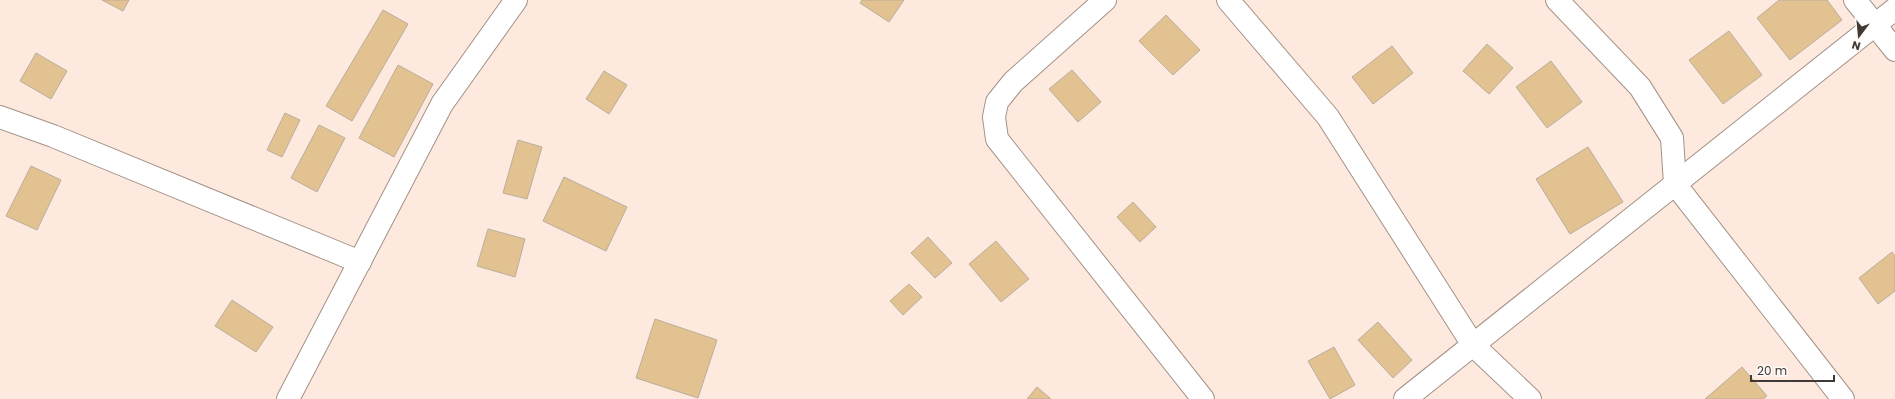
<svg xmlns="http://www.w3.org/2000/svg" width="1895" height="399" font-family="Poppins,sans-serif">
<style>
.building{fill:#e3c291;stroke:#b9ae9d}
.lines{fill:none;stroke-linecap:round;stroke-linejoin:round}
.minor-casing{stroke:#a49287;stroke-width:24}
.minor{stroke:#fff;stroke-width:22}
</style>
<rect width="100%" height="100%" fill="#fde9de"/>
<!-- building -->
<g class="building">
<polygon points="102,0 129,0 123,11"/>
<polygon points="862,0 904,0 889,22 860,3"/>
<polygon points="1779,0 1827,0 1842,20 1790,60 1757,18"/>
<polygon points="383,10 408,24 352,121 326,106"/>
<polygon points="1166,15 1200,50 1173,75 1139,41"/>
<polygon points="1729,31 1762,75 1723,104 1689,60"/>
<polygon points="1487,44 1513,68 1489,94 1463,71"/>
<polygon points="1392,46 1413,73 1373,104 1352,77"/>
<polygon points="36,53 67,71 51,99 20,81"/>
<polygon points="1551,61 1582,102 1547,128 1516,87"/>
<polygon points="398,65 433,84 394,157 359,138"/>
<polygon points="1072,70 1101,102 1078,122 1049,89"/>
<polygon points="604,71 627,85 609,114 586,99"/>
<polygon points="285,113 300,120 282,157 267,150"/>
<polygon points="319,125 345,138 317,192 291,178"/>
<polygon points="518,140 542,147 527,199 503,193"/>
<polygon points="1588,147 1623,202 1570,234 1536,179"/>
<polygon points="31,166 61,180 37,230 6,216"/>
<polygon points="564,177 627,207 606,251 543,221"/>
<polygon points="1133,202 1156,227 1140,242 1117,217"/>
<polygon points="488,229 525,239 515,277 477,266"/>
<polygon points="928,237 952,263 935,278 911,253"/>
<polygon points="996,241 1029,279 1001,302 969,264"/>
<polygon points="1892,252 1895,256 1895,291 1878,304 1859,278"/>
<polygon points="909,284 922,297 903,315 890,301"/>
<polygon points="232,300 273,327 256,352 215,326"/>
<polygon points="655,319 717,340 698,398 636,378"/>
<polygon points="1378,322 1412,360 1393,378 1358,340"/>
<polygon points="1334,347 1355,385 1330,399 1308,361"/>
<polygon points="1742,367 1767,396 1763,399 1705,399"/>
<polygon points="1037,387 1051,399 1027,399"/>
</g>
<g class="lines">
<!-- minor casing -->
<g class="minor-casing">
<g id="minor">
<polyline points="1105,0 1013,82 997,102 994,117 997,139 1203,399"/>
<polyline points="1228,0 1328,117 1473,345 1530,399"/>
<polyline points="1557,0 1640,87 1672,138 1675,184 1843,399"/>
<polyline points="1855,0 1895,50"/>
<polyline points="0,117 53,136 360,262"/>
<polyline points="288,399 442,104 516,0"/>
<polyline points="1405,399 1895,9"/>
</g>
</g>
<!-- minor -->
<use href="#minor" class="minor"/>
</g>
<!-- north arrow -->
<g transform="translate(1859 36) rotate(196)" stroke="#fefaf8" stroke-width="3" paint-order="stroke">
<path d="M0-3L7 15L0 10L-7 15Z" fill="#413935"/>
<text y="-6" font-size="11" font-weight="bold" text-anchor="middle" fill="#413935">N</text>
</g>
<!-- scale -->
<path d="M1751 375v6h83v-6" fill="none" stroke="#413935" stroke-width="2"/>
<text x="1757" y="375" font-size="12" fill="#413935" stroke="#fefaf8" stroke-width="3" paint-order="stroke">20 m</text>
</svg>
